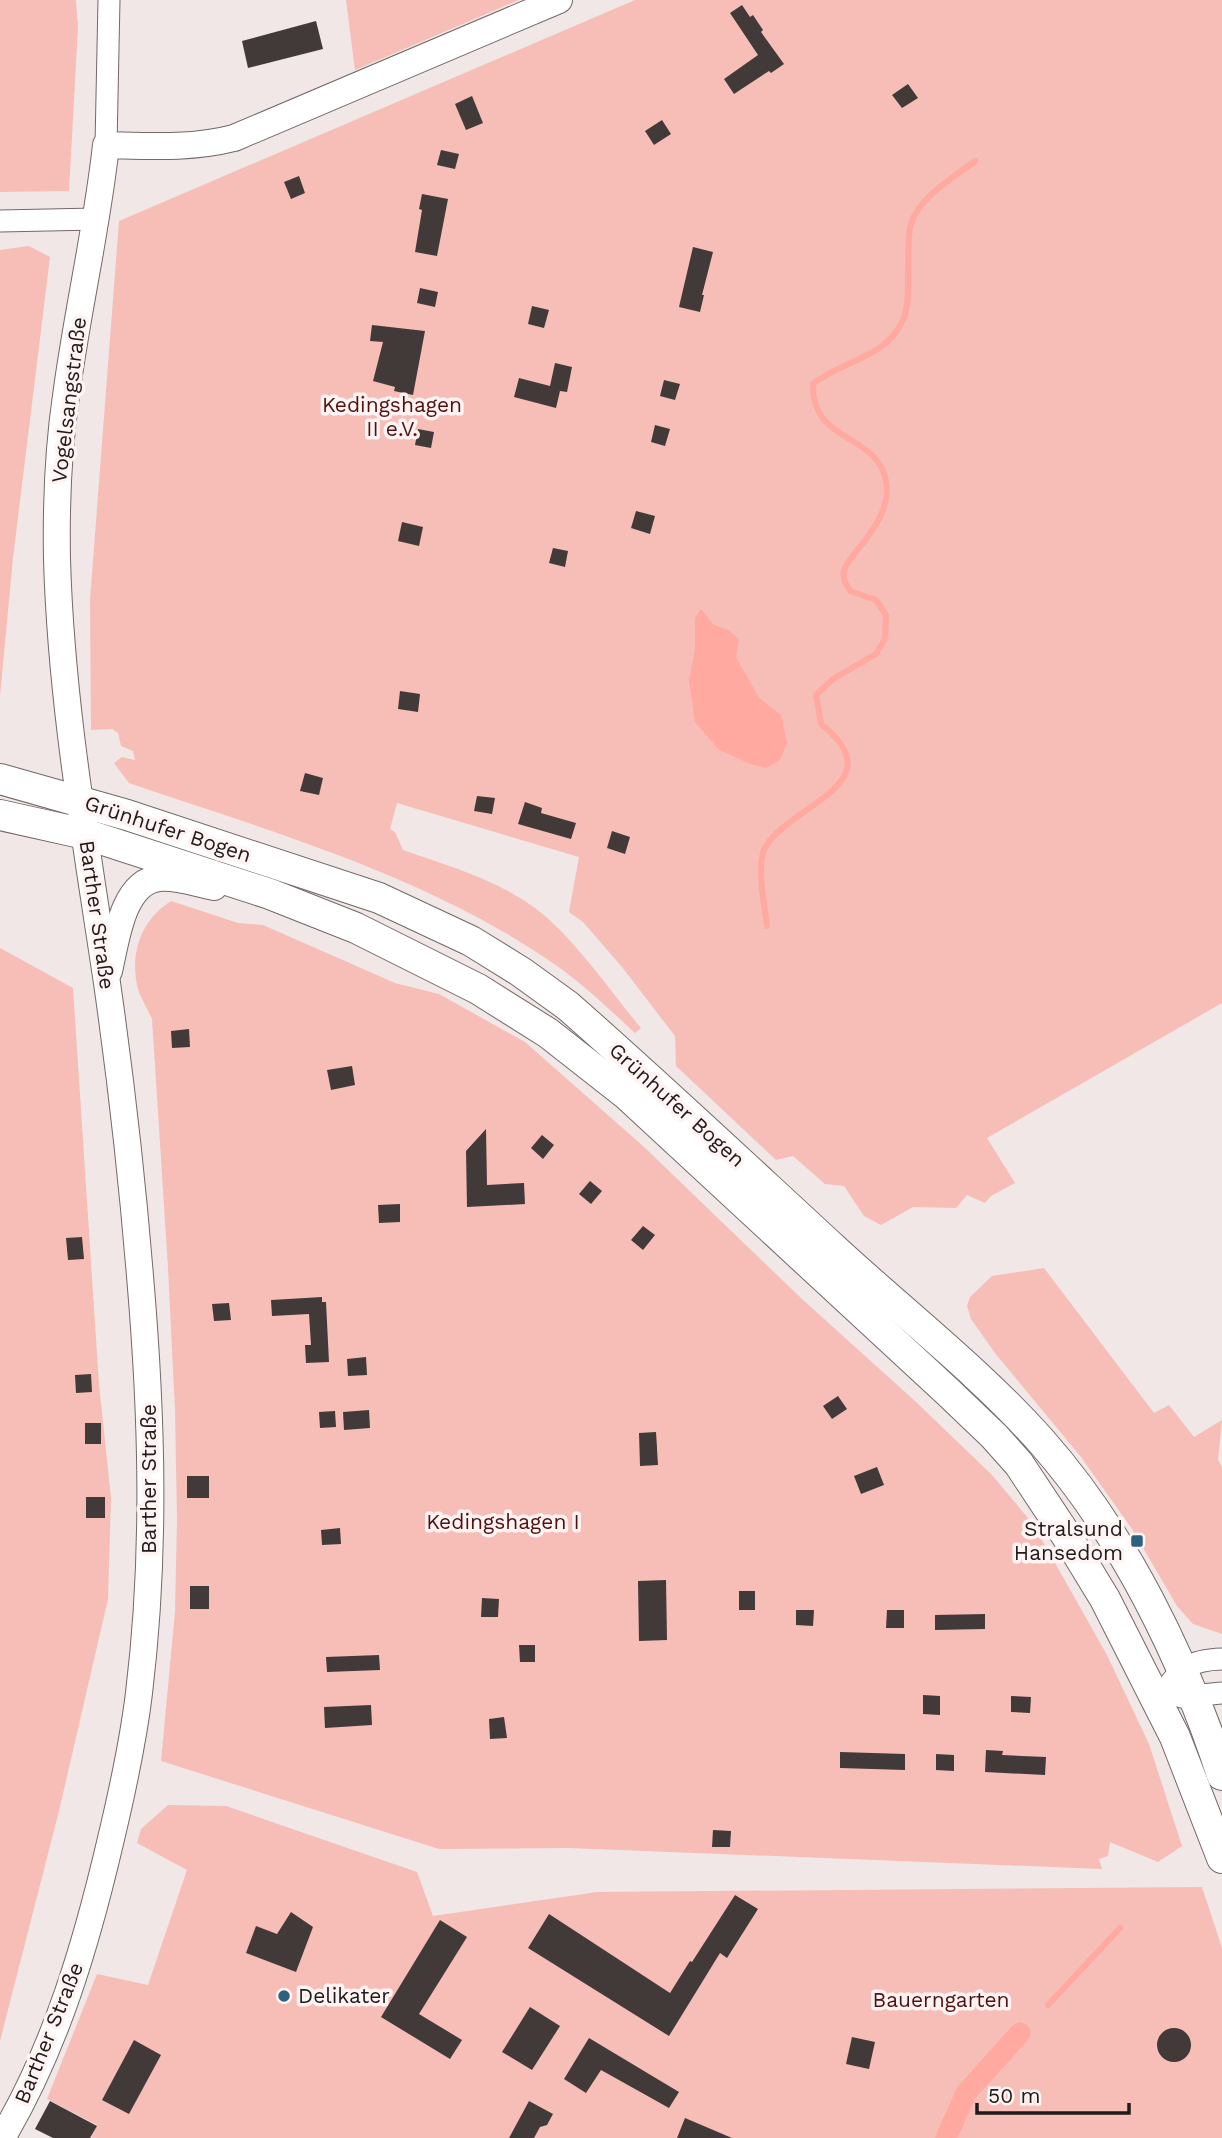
<svg xmlns="http://www.w3.org/2000/svg" width="1222" height="2138" font-family="'Work Sans',sans-serif">
<style>
.green{fill:#f6beb7}
.water{fill:#ffa9a0}
.lines{fill:none;stroke-linecap:round;stroke-linejoin:round}
.stream{stroke:#ffa9a0;stroke-width:6}
.canal{stroke:#ffa9a0;stroke-width:21}
.building{fill:#423a39}
.minor-casing{stroke:#726968;stroke-width:23}
.tertiary-casing{stroke:#726968;stroke-width:28}
.secondary-casing{stroke:#726968;stroke-width:32}
.minor{stroke:#fff;stroke-width:21}
.tertiary{stroke:#fff;stroke-width:26}
.secondary{stroke:#fff;stroke-width:30}
.poi-dot{fill:#2e617e;stroke:#fff4f3;stroke-width:2.5}
.labels{text-anchor:middle;stroke-width:7;stroke-linejoin:round;paint-order:stroke}
.street-label{font-size:21px;fill:#1f1b1b;stroke:#fff4f3}
.park-label{font-size:21px;fill:#511110;stroke:#fff4f3}
.poi-label{font-size:21px;fill:#1f1b1b;stroke:#fff4f3;text-anchor:end}
</style>
<rect width="100%" height="100%" fill="#f1e7e6"/>
<!-- green -->
<g class="green">
<polygon points="0,0 76,0 78,27 69,191 0,192"/>
<polygon points="346,0 519,0 355,70"/>
<path d="M 635,0 L 1222,0 L 1222,1003 L 987,1138 L 1015,1183 L 991,1196 L 985,1203 L 967,1195 L 956,1208 L 913,1207 L 881,1225 L 864,1216 L 844,1186 L 825,1184 L 793,1156 L 776,1160 L 676,1066 L 675,1036 L 622,967 L 583,922 L 569,912 L 579,857 L 397,803 L 390,829 L 395,832 L 403,850 C 448,866 496,879 535,908 C 572,935 611,992 641,1028 L 635,1033 C 608,1008 581,982 550,961 C 424,875 273,832 129,783 L 114,763 L 122,757 L 135,760 L 133,751 L 121,746 L 118,733 L 112,729 L 91,730 L 90,600 L 119,221 Z"/>
<polygon points="29,246 50,257 13,558 0,696 0,250"/>
<path d="M 171,901 L 238,923 L 263,925 L 395,983 L 439,994 L 525,1042 L 643,1146 L 802,1299 L 915,1401 L 992,1475 L 1033,1524 L 1107,1655 L 1149,1744 L 1182,1846 L 1158,1862 L 1110,1842 L 1108,1856 L 1099,1859 L 1102,1869 L 569,1848 L 439,1849 L 161,1761 L 175,1612 L 177,1520 L 175,1410 L 168,1268 L 152,1019 C 148,1010 141,999 138,989 C 129,954 141,920 171,901 Z"/>
<polygon points="0,948 73,988 99,1384 111,1498 108,1599 59,1811 0,2041"/>
<polygon points="1044,1268 1154,1413 1169,1405 1194,1437 1222,1420 1218,1460 1222,1467 1222,1634 1193,1624 1177,1606 1132,1529 1081,1457 995,1353 971,1319 967,1306 970,1297 992,1276"/>
<polygon points="168,1805 226,1806 417,1872 433,1916 597,1892 1202,1887 1222,1948 1222,2138 91,2138 97,2125 47,2099 97,1974 148,1985 187,1870 137,1843 141,1829"/>
</g>
<!-- water -->
<polygon class="water" points="701,609 714,625 728,630 739,639 736,657 759,698 781,715 787,743 780,760 766,768 750,764 718,749 695,722 689,681 695,649 695,618"/>
<g class="lines">
<!-- stream -->
<g class="stream">
<path d="M 767,926 C 765,906 755,864 766,846 C 792,804 896,783 821,724 L 816,695 L 833,679 L 876,654 L 885,639 L 886,615 L 876,600 L 850,591 C 846,584 842,579 844,571 C 845,564 851,559 855,553 C 872,532 891,509 886,481 C 877,432 811,444 813,384 C 841,361 887,358 903,320 C 909,306 908,287 908,272 C 909,257 907,238 911,224 C 918,198 954,177 975,161"/>
<polyline points="1048,2005 1120,1928"/>
</g>
<!-- canal -->
<polyline class="canal" points="946,2138 966,2093 1020,2033"/>
</g>
<!-- building -->
<g class="building">
<polygon points="742,5 750,17 753,15 763,30 761,32 784,64 771,73 769,71 734,94 724,79 758,55 730,13"/>
<polygon points="316,21 323,49 248,68 242,41"/>
<polygon points="908,84 918,98 902,108 892,95"/>
<polygon points="472,96 483,123 466,130 455,104"/>
<polygon points="662,120 671,134 654,145 645,131"/>
<polygon points="441,150 459,154 455,169 437,165"/>
<polygon points="299,176 305,193 291,199 284,182"/>
<polygon points="422,194 448,199 437,256 415,252 422,210 419,209"/>
<polygon points="693,247 713,252 702,295 704,295 700,312 679,307"/>
<polygon points="420,288 438,292 435,307 417,303"/>
<polygon points="532,306 549,310 544,328 528,324"/>
<polygon points="372,325 425,331 413,395 394,391 395,387 373,381 383,342 370,341"/>
<polygon points="555,363 572,367 567,392 560,391 556,408 514,397 519,378 550,386"/>
<polygon points="664,380 680,384 675,400 660,396"/>
<polygon points="655,425 670,429 665,446 651,442"/>
<polygon points="418,429 434,432 431,448 415,445"/>
<polygon points="636,511 655,516 650,534 631,528"/>
<polygon points="402,522 423,527 419,546 398,541"/>
<polygon points="553,548 568,551 565,567 549,563"/>
<polygon points="400,691 420,694 418,712 398,709"/>
<polygon points="305,773 323,778 319,795 300,791"/>
<polygon points="477,796 495,798 492,814 474,811"/>
<polygon points="525,802 542,808 541,813 576,823 571,839 518,824"/>
<polygon points="612,831 630,837 625,854 607,848"/>
<polygon points="189,1029 190,1047 172,1048 171,1031"/>
<polygon points="352,1066 355,1085 331,1090 327,1070"/>
<polygon points="486,1129 487,1185 524,1183 525,1204 467,1207 466,1151"/>
<polygon points="542,1135 554,1145 543,1159 531,1148"/>
<polygon points="590,1181 602,1191 591,1204 579,1194"/>
<polygon points="400,1204 400,1222 379,1223 378,1205"/>
<polygon points="643,1226 655,1235 643,1250 631,1240"/>
<polygon points="82,1237 84,1259 68,1260 66,1238"/>
<polygon points="322,1297 322,1302 326,1302 329,1362 306,1363 305,1345 311,1345 309,1314 272,1316 271,1300"/>
<polygon points="229,1303 231,1320 214,1321 212,1304"/>
<polygon points="366,1357 367,1375 348,1376 347,1359"/>
<polygon points="91,1374 92,1392 76,1393 75,1375"/>
<polygon points="838,1396 847,1409 832,1419 823,1406"/>
<polygon points="369,1410 370,1428 344,1430 343,1412"/>
<polygon points="335,1411 336,1427 320,1428 319,1412"/>
<rect x="85" y="1423" width="16" height="21"/>
<polygon points="656,1432 658,1465 640,1466 639,1433"/>
<polygon points="877,1467 884,1485 861,1494 854,1476"/>
<rect x="187" y="1476" width="22" height="22"/>
<rect x="86" y="1497" width="19" height="21"/>
<polygon points="340,1528 341,1544 322,1545 321,1530"/>
<polygon points="666,1580 667,1640 639,1641 638,1581"/>
<rect x="190" y="1586" width="19" height="23"/>
<rect x="739" y="1591" width="16" height="19"/>
<polygon points="482,1598 499,1599 498,1617 481,1617"/>
<polygon points="796,1610 814,1610 813,1626 796,1625"/>
<polygon points="887,1610 904,1610 904,1628 886,1628"/>
<polygon points="985,1614 985,1629 935,1630 935,1615"/>
<polygon points="519,1645 535,1645 535,1662 520,1662"/>
<polygon points="379,1655 380,1670 327,1672 326,1657"/>
<polygon points="923,1695 940,1696 940,1715 923,1714"/>
<polygon points="1011,1696 1031,1697 1030,1713 1011,1712"/>
<polygon points="371,1705 372,1725 325,1728 324,1707"/>
<polygon points="504,1717 507,1738 490,1739 489,1719"/>
<polygon points="986,1750 1003,1751 1002,1755 1046,1757 1045,1775 985,1772"/>
<polygon points="840,1752 905,1754 905,1770 840,1768"/>
<polygon points="936,1754 954,1755 954,1771 936,1770"/>
<polygon points="713,1830 731,1831 730,1847 712,1847"/>
<polygon points="735,1895 758,1909 727,1958 720,1953 669,2036 528,1948 549,1914 670,1993 690,1961 692,1962"/>
<polygon points="291,1912 313,1927 296,1972 246,1953 256,1926 277,1934"/>
<polygon points="440,1920 467,1937 419,2014 462,2040 450,2059 381,2017"/>
<polygon points="530,2007 560,2026 532,2070 502,2052"/>
<circle cx="1174" cy="2045" r="17"/>
<polygon points="852,2037 875,2042 869,2069 846,2064"/>
<polygon points="589,2038 679,2092 669,2108 601,2070 586,2093 564,2079"/>
<polygon points="134,2040 161,2055 129,2114 102,2100"/>
<polygon points="50,2101 97,2126 90,2138 53,2138 35,2129"/>
<polygon points="529,2101 553,2114 547,2125 540,2127 534,2138 509,2138"/>
<polygon points="685,2118 732,2138 677,2138"/>
</g>
<g class="lines">
<!-- minor casing -->
<g class="minor-casing">
<g id="minor">
<polyline points="106,145 109,0"/>
<polyline points="0,221 96,219"/>
<polyline points="1181,1697 1222,1693"/>
<path d="M 1158,1699 C 1179,1672 1184,1660 1222,1659"/>
</g>
</g>
<!-- tertiary casing -->
<g class="tertiary-casing">
<g id="tertiary">
<path d="M 109,971 C 116,942 122,882 159,878 C 177,876 197,884 214,887"/>
<path d="M 2,2138 C 56,2047 86,1945 110,1843 C 122,1793 133,1743 139,1693 C 156,1553 152,1416 140,1276 C 132,1178 121,1081 107,983 C 86,842 61,702 57,559 C 56,505 58,450 66,396 C 77,312 97,229 106,145 C 149,146 191,149 234,138 L 559,0"/>
</g>
</g>
<!-- secondary casing -->
<g class="secondary-casing">
<g id="secondary">
<path d="M 0,779 L 127,815 L 379,898 L 471,941 L 521,972 L 568,1006 C 658,1085 745,1167 833,1248 C 901,1311 981,1373 1042,1442 C 1124,1535 1184,1658 1222,1775"/>
<polyline points="0,815 85,834 270,894 356,928 478,989 548,1033 627,1095 948,1392 994,1436 1019,1464 1066,1535 1105,1599 1175,1737 1222,1858"/>
</g>
</g>
<!-- minor -->
<use href="#minor" class="minor"/>
<!-- tertiary -->
<use href="#tertiary" class="tertiary"/>
<!-- secondary -->
<use href="#secondary" class="secondary"/>
</g>
<!-- markers -->
<g class="poi-dot">
<rect x="1130" y="1534" width="14" height="14" rx="3.5"/>
<circle cx="284" cy="1996" r="7"/>
</g>
<g class="labels">
<!-- street labels -->
<g class="street-label">
<text transform="translate(69 400) rotate(-83)" y="7">Vogelsangstraße</text>
<text transform="translate(168 829) rotate(18)" y="7">Grünhufer Bogen</text>
<text transform="translate(97 915) rotate(82)" y="7">Barther Straße</text>
<text transform="translate(677 1105) rotate(42)" y="7">Grünhufer Bogen</text>
<text transform="translate(149 1479) rotate(-90)" y="7">Barther Straße</text>
<text transform="translate(49 2033) rotate(-68)" y="7">Barther Straße</text>
</g>
<!-- park labels -->
<g class="park-label">
<text x="392" y="412">Kedingshagen<tspan x="392" dy="24">II e.V.</tspan></text>
<text x="503" y="1529">Kedingshagen I</text>
<text x="941" y="2007">Bauerngarten</text>
</g>
<!-- poi labels -->
<g class="poi-label">
<text x="1123" y="1536">Stralsund<tspan x="1123" dy="24">Hansedom</tspan></text>
<text x="298" y="2003" text-anchor="start">Delikater</text>
</g>
</g>
<!-- scale -->
<path d="M977 2103v10h152v-10" fill="none" stroke="#1f1b1b" stroke-width="3.5"/>
<text x="988" y="2103" font-size="21" fill="#1f1b1b" stroke="#fff4f3" stroke-width="5" paint-order="stroke">50 m</text>
</svg>
